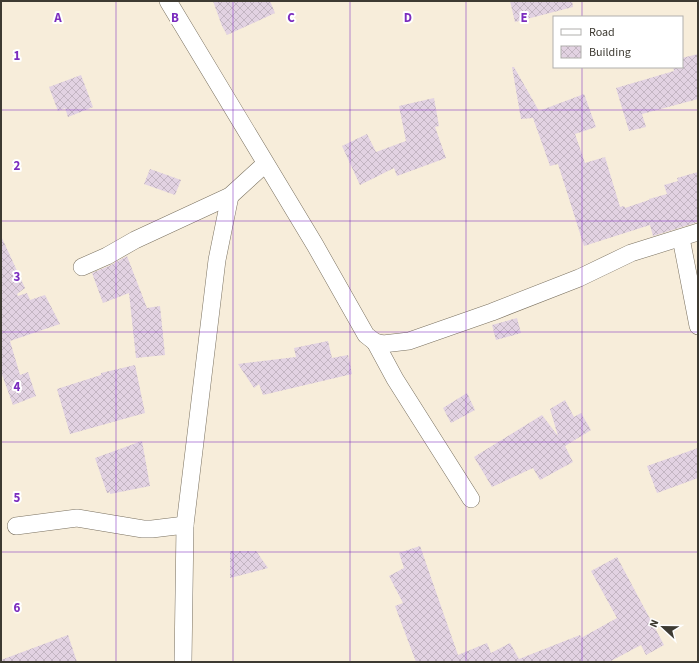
<svg xmlns="http://www.w3.org/2000/svg" width="699" height="663" font-family="'Source Sans 3',sans-serif">
<style>
.building{fill:url(#building-cross-hatch)}
.lines{fill:none;stroke-linecap:round;stroke-linejoin:round}
.street-casing{stroke:#7a7160;stroke-width:18}
.street{stroke:#fff;stroke-width:17}
.grid{fill:none;stroke:#7b2cbf;stroke-width:1;stroke-opacity:0.55}
.grid-label{font-size:13px;text-anchor:middle;font-weight:bold;fill:#7b2cbf;stroke:#fff;stroke-width:4;stroke-linejoin:round;paint-order:stroke}
</style>
<defs>
<pattern id="building-cross-hatch" width="8" height="8" patternUnits="userSpaceOnUse"><rect width="8" height="8" fill="#e2d2e2"/><path d="M0 0l8 8M0 8l8-8" fill="none" stroke="#c3b5c2"/></pattern>
</defs>
<rect width="100%" height="100%" fill="#f7edda"/>
<!-- building -->
<g class="building">
<polygon points="213,1 270,1 275,13 227,35 222,26"/>
<polygon points="510,1 572,1 573,7 515,22"/>
<polygon points="698,54 698,99 642,114 646,127 629,131 616,88 674,71 673,67 682,67 682,58"/>
<polygon points="512,67 514,67 539,111 584,94 596,127 575,134 585,163 605,157 620,207 624,206 625,208 649,200 649,199 667,194 664,185 678,181 677,178 698,172 698,222 653,236 650,225 584,246 558,164 550,166 533,118 521,119"/>
<polygon points="81,75 93,107 68,117 65,108 58,111 49,87"/>
<polygon points="434,98 439,126 435,127 446,158 397,176 394,168 360,185 342,146 367,134 376,152 406,141 399,106"/>
<polygon points="150,169 181,180 175,195 144,184"/>
<polygon points="1,236 25,288 17,294 18,296 27,293 30,300 45,295 60,324 10,341 20,375 28,372 36,396 13,405 1,372"/>
<polygon points="127,256 147,308 160,306 165,355 136,358 129,293 103,303 92,273 111,265"/>
<polygon points="517,318 521,333 496,340 492,325"/>
<polygon points="328,341 332,358 348,355 352,374 263,395 259,384 254,388 238,364 296,357 294,348"/>
<polygon points="135,365 145,413 70,434 57,389 101,375 101,373"/>
<polygon points="467,393 475,410 451,423 443,408"/>
<polygon points="565,400 574,417 581,413 591,430 565,446 573,462 540,480 533,468 492,487 474,457 542,415 558,436 550,409"/>
<polygon points="142,441 150,486 110,494 110,492 107,493 95,458"/>
<polygon points="698,448 698,478 657,493 647,466"/>
<polygon points="420,546 458,655 487,643 491,653 510,643 519,659 580,635 581,638 617,618 591,571 617,557 664,645 646,655 641,645 609,662 416,662 395,606 403,603 389,576 404,568 399,553"/>
<polygon points="230,551 256,551 268,568 230,578"/>
<polygon points="68,635 77,662 1,662 1,660"/>
</g>
<g class="lines">
<!-- street casing -->
<g class="street-casing">
<g id="street">
<polyline points="168,1 315,245 366,335 375,342 383,344 409,341 492,312 579,278 631,253 698,232"/>
<polyline points="681,238 698,326"/>
<polyline points="82,267 107,256 135,240 230,196 265,164"/>
<polyline points="375,342 395,379 471,499"/>
<polyline points="16,526 77,518 143,529 152,529 185,525"/>
<polyline points="183,662 185,525 217,260 230,196"/>
</g>
</g>
<!-- street -->
<use href="#street" class="street"/>
</g>
<!-- grid -->
<path class="grid" d="M 116,1 L 116,662M 233,1 L 233,662M 350,1 L 350,662M 466,1 L 466,662M 582,1 L 582,17M 582,67 L 582,662M 1,110 L 698,110M 1,221 L 698,221M 1,332 L 698,332M 1,442 L 698,442M 1,552 L 698,552"/>
<g class="grid-label">
<text x="58" y="22">A</text>
<text x="175" y="22">B</text>
<text x="291" y="22">C</text>
<text x="408" y="22">D</text>
<text x="524" y="22">E</text>
<text x="17" y="60">1</text>
<text x="17" y="170">2</text>
<text x="17" y="281">3</text>
<text x="17" y="391">4</text>
<text x="17" y="502">5</text>
<text x="17" y="612">6</text>
</g>
<!-- border -->
<rect width="699" height="663" fill="none" stroke="#3d3a32" stroke-width="4"/>
<!-- legend -->
<rect x="553" y="16" width="130" height="52" fill="#ffffff" stroke="#b1b0ad"/>
<rect x="561" y="29" width="20" height="6" fill="#ffffff" stroke="#b1b0ad"/>
<text x="589" y="36" font-size="12" fill="#3d3a32">Road</text>
<rect x="561" y="46" width="20" height="12" fill="url(#building-cross-hatch)" stroke="#b1b0ad"/>
<text x="589" y="56" font-size="12" fill="#3d3a32">Building</text>
<!-- north arrow -->
<g transform="translate(663 627) rotate(292)" stroke="#ffffff" stroke-width="3" paint-order="stroke">
<path d="M0-3L7 15L0 10L-7 15Z" fill="#3d3a32"/>
<text y="-6" font-size="11" font-weight="bold" text-anchor="middle" fill="#3d3a32">N</text>
</g>
</svg>
